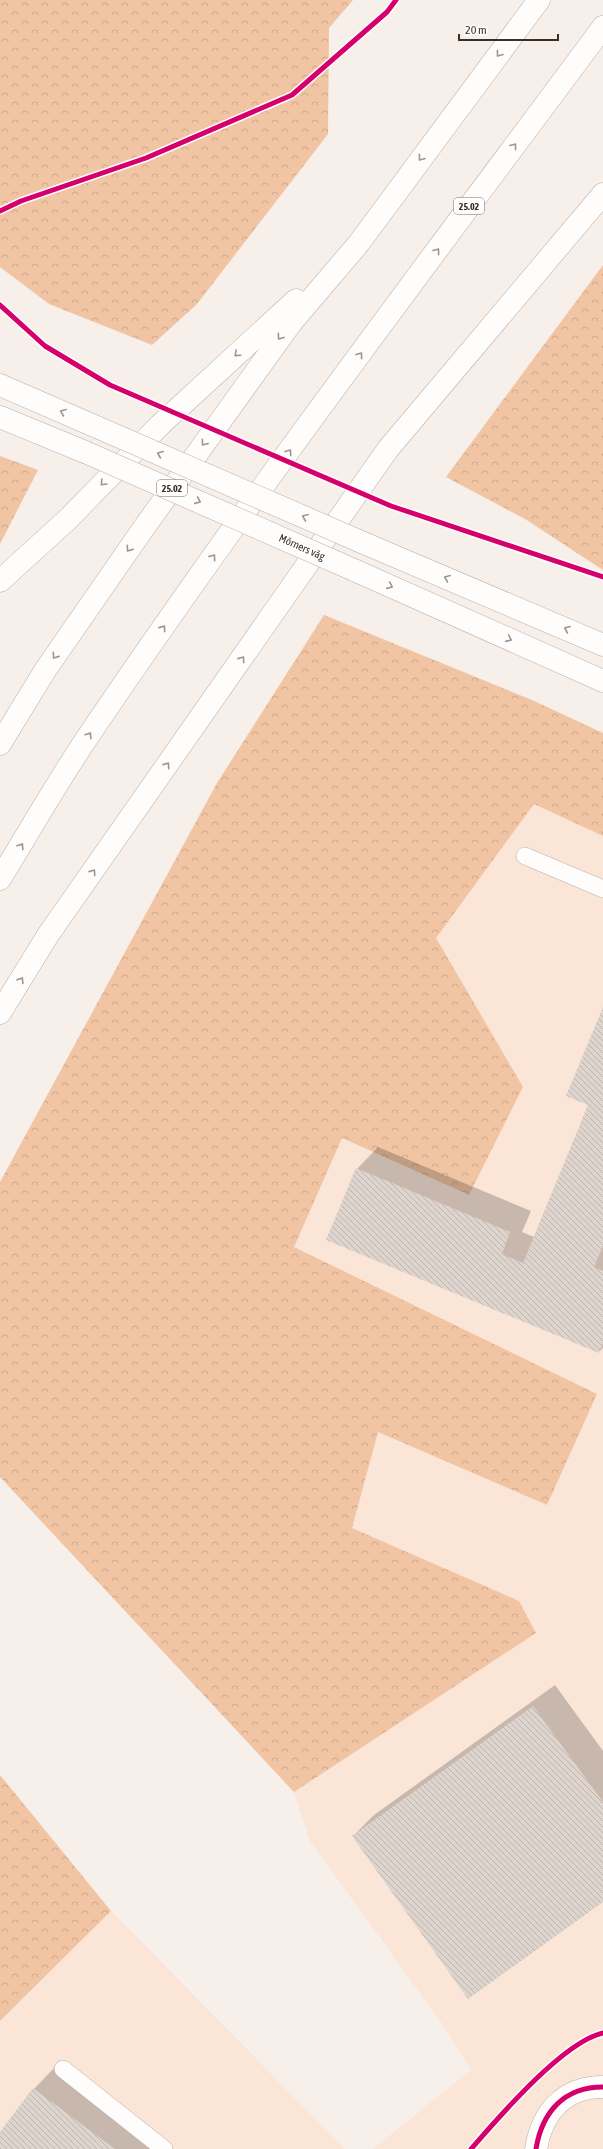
<svg xmlns="http://www.w3.org/2000/svg" width="603" height="2149" font-family="'Asap Condensed',sans-serif">
<style>
.built{fill:#fae5d7}
.forest{fill:url(#forest-crowns)}
.shadow{fill:#0003}
.building{fill:url(#building-back-hatch)}
.lines{fill:none;stroke-linecap:round;stroke-linejoin:round}
.lane-casing{stroke:#b8afaa;stroke-width:18}
.secondary-casing{stroke:#b8afaa;stroke-width:23}
.highway-casing{stroke:#b8afaa;stroke-width:23}
.lane{stroke:#fefdfc;stroke-width:17}
.secondary{stroke:#fefdfc;stroke-width:22}
.highway{stroke:#fefdfc;stroke-width:22}
.secondary-bridge-casing{stroke:#b8afaa;stroke-width:23;stroke-linecap:butt}
.secondary-bridge{stroke:#fefdfc;stroke-width:22}
.cycleway-casing{stroke:#fff;stroke-width:8}
.cycleway{stroke:#d6006c;stroke-width:5}
.oneway{stroke:#9c9691}
.labels{text-anchor:middle;stroke-width:3;stroke-linejoin:round;paint-order:stroke}
.shield{fill:#fff;stroke:#766d67;stroke-width:1}
.shield-label{font-size:10px;font-weight:bold;fill:#3b2e26}
.street-label{font-size:11px;fill:#3b2e26;stroke:#fff}
</style>
<defs>
<pattern id="forest-crowns" width="20" height="18" patternUnits="userSpaceOnUse"><rect width="20" height="18" fill="#f1c4a3"/><path d="M2 6a3 3 0 1 1 6 0M12 15a3 3 0 1 1 6 0" fill="none" stroke="#d0a98c"/></pattern>
<pattern id="building-back-hatch" width="6" height="6" patternUnits="userSpaceOnUse"><rect width="6" height="6" fill="#ddd4ce"/><path d="M-1 5l2 2M0 0l6 6M5-1l2 2" fill="none" stroke="#bfb6b1"/></pattern>
</defs>
<rect width="100%" height="100%" fill="#f6efea"/>
<!-- built -->
<g class="built">
<polygon points="534,803 603,836 603,2149 373,2149 471,2070 441,2022 310,1841 294,1792 536,1633 519,1601 352,1528 378,1432 547,1505 597,1394 294,1247 341,1138 469,1195 523,1087 435,938"/>
<polygon points="111,1911 345,2149 0,2149 0,2021"/>
</g>
<!-- forest -->
<g class="forest">
<polygon points="0,0 353,0 329,28 328,134 197,304 152,345 49,304 0,267"/>
<polygon points="603,265 603,570 525,519 446,477"/>
<polygon points="0,456 38,470 0,544"/>
<polygon points="324,615 532,700 603,733 603,836 534,804 436,938 523,1087 469,1195 342,1138 294,1247 597,1394 547,1505 378,1432 352,1528 519,1601 536,1633 294,1792 0,1477 0,1182 217,783"/>
<polygon points="0,1775 111,1911 0,2021"/>
</g>
<!-- shadow -->
<g class="shadow">
<polygon points="603,1009 603,1348 599,1352 357,1169 378,1147 531,1211 522,1232 534,1237 589,1104"/>
<polygon points="555,1685 603,1751 603,1901 353,1836 374,1815"/>
<polygon points="55,2067 165,2149 0,2149 0,2134 34,2089"/>
</g>
<!-- building -->
<g class="building">
<polygon points="603,1007 603,1246 594,1267 603,1271 603,1343 599,1353 326,1240 356,1168 510,1232 502,1254 523,1263 588,1105 566,1096"/>
<polygon points="533,1706 603,1802 603,1902 468,1999 352,1836"/>
<polygon points="33,2088 115,2149 0,2149 0,2132"/>
</g>
<g class="lines">
<!-- lane casing -->
<g class="lane-casing">
<g id="lane">
<polyline points="525,856 603,889"/>
<polyline points="63,2069 164,2149"/>
</g>
</g>
<!-- secondary casing -->
<g class="secondary-casing">
<g id="secondary">
<polyline points="0,385 99,428"/>
<polyline points="0,417 85,452"/>
<polyline points="366,544 603,645"/>
<polyline points="354,570 603,681"/>
<path d="M 536,2149 C 542,2112 564,2087 603,2087"/>
</g>
</g>
<!-- highway casing -->
<g class="highway-casing">
<g id="highway">
<polyline points="0,581 68,519 160,425 296,300"/>
<polyline points="0,744 46,669 143,529 291,323 359,243 539,0"/>
<path d="M 0,879 C 30,830 59,779 91,732 C 254,491 430,260 603,27"/>
<polyline points="0,1013 48,935 388,449 603,194"/>
</g>
</g>
<!-- lane -->
<use href="#lane" class="lane"/>
<!-- secondary -->
<use href="#secondary" class="secondary"/>
<!-- highway -->
<use href="#highway" class="highway"/>
<!-- secondary-bridge casing -->
<g class="secondary-bridge-casing">
<g id="secondary-bridge">
<polyline points="99,428 366,544"/>
<polyline points="85,452 354,570"/>
</g>
</g>
<!-- secondary-bridge -->
<use href="#secondary-bridge" class="secondary-bridge"/>
<!-- cycleway casing -->
<g class="cycleway-casing">
<g id="cycleway">
<polyline points="0,211 21,201 146,158 292,95 387,12 396,0"/>
<polyline points="0,305 45,346 110,385 391,506 603,577"/>
<path d="M 471,2149 C 499,2117 563,2042 603,2033"/>
<path d="M 536,2149 C 542,2112 564,2087 603,2087"/>
</g>
</g>
<!-- cycleway -->
<use href="#cycleway" class="cycleway"/>
</g>
<!-- one-way arrows -->
<defs><path id="oneway-chevron" d="M-2-3.5L2.5 0L-2 3.5" fill="none" stroke-width="1.6" stroke-linecap="round" stroke-linejoin="round"/></defs>
<g class="oneway">
<use href="#oneway-chevron" transform="translate(499 54) rotate(127)"/>
<use href="#oneway-chevron" transform="translate(514 146) rotate(-53)"/>
<use href="#oneway-chevron" transform="translate(421 158) rotate(127)"/>
<use href="#oneway-chevron" transform="translate(437 251) rotate(-53)"/>
<use href="#oneway-chevron" transform="translate(280 337) rotate(126)"/>
<use href="#oneway-chevron" transform="translate(237 354) rotate(138)"/>
<use href="#oneway-chevron" transform="translate(360 355) rotate(-54)"/>
<use href="#oneway-chevron" transform="translate(63 412) rotate(-157)"/>
<use href="#oneway-chevron" transform="translate(204 443) rotate(126)"/>
<use href="#oneway-chevron" transform="translate(289 452) rotate(-54)"/>
<use href="#oneway-chevron" transform="translate(160 454) rotate(-157)"/>
<use href="#oneway-chevron" transform="translate(103 483) rotate(134)"/>
<use href="#oneway-chevron" transform="translate(198 501) rotate(24)"/>
<use href="#oneway-chevron" transform="translate(305 517) rotate(-157)"/>
<use href="#oneway-chevron" transform="translate(129 549) rotate(125)"/>
<use href="#oneway-chevron" transform="translate(213 557) rotate(-54)"/>
<use href="#oneway-chevron" transform="translate(447 578) rotate(-157)"/>
<use href="#oneway-chevron" transform="translate(390 586) rotate(24)"/>
<use href="#oneway-chevron" transform="translate(163 628) rotate(-55)"/>
<use href="#oneway-chevron" transform="translate(567 629) rotate(-157)"/>
<use href="#oneway-chevron" transform="translate(509 639) rotate(24)"/>
<use href="#oneway-chevron" transform="translate(55 656) rotate(125)"/>
<use href="#oneway-chevron" transform="translate(242 659) rotate(-55)"/>
<use href="#oneway-chevron" transform="translate(89 735) rotate(-57)"/>
<use href="#oneway-chevron" transform="translate(167 765) rotate(-55)"/>
<use href="#oneway-chevron" transform="translate(21 846) rotate(-58)"/>
<use href="#oneway-chevron" transform="translate(93 872) rotate(-55)"/>
<use href="#oneway-chevron" transform="translate(21 980) rotate(-58)"/>
</g>
<g class="labels">
<!-- shield labels -->
<g class="shield">
<rect x="454" y="198" width="30" height="16" rx="3"/>
<rect x="157" y="480" width="30" height="16" rx="3"/>
</g>
<g class="shield-label">
<text x="469" y="210">25.02</text>
<text x="172" y="492">25.02</text>
</g>
<!-- street labels -->
<g class="street-label">
<text transform="translate(302 547) rotate(24)" y="4">Mörners väg</text>
</g>
</g>
<!-- scale -->
<path d="M459 34v6h99v-6" fill="none" stroke="#3b2e26" stroke-width="2"/>
<text x="465" y="34" font-size="12" fill="#3b2e26" stroke="#ffffff" stroke-width="3" paint-order="stroke">20 m</text>
</svg>
